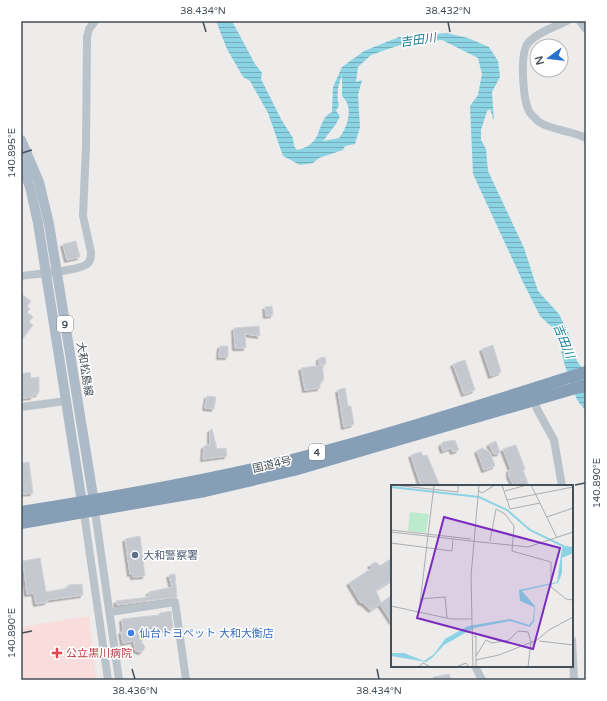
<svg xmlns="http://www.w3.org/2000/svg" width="607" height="701" font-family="'Varela Round','Noto Sans JP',sans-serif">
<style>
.medical{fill:#f8dddc}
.water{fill:url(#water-rules);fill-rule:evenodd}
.building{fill:#c5c8ce;stroke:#d0d2d7;filter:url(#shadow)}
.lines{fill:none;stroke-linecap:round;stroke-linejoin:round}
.minor{stroke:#bac3ca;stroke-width:8}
.major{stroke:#adbbc9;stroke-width:10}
.highway{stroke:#869fb7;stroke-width:12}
.ticks{fill:none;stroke:#454f57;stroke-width:1.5}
.service-dot{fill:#5c6f8a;stroke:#fff;stroke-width:1.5}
.shop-dot{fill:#3f7fe0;stroke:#fff;stroke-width:1.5}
.health-dot{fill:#e0444e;stroke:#fff;stroke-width:1.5}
.labels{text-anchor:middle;stroke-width:3;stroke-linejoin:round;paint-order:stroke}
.shield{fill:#fff;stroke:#7d8489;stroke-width:1}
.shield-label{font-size:10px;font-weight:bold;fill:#454f57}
.street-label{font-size:11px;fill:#454f57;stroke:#fff}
.service-label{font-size:11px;fill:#4e5e75;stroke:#fff;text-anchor:start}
.shop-label{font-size:11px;fill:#366cbe;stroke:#fff;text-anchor:start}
.health-label{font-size:11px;fill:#be3a42;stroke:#fff;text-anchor:start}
.water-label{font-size:12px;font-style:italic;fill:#178098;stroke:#fff}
.inset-river{fill:none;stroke:#8cd3e3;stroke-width:2}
.inset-road{fill:none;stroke:#aaadb0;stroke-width:1}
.view{fill:#7b2cbf;fill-opacity:0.15;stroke:#7b2cbf;stroke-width:2}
.inset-edge{fill:none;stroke:#454f57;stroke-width:2}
.neatline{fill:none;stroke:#454f57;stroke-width:1.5}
.ticks-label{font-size:10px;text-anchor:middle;fill:#454f57}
</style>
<defs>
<pattern id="water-rules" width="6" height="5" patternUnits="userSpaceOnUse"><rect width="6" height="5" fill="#8cd3e3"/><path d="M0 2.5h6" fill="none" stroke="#74aebb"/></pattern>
<filter id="shadow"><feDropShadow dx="-2.5" dy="2.5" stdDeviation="0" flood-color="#0004"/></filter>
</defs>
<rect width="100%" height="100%" fill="#eeebeb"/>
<!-- medical -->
<polygon class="medical" points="89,616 96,680 21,680 21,627"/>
<!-- water -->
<path class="water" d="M 216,21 L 232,21 L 255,64 L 262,73 L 261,79 L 281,119 L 293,138 L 294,146 L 297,150 C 326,144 314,121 332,112 L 333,87 L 342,67 L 364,51 L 399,37 L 447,33 L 468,38 L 489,47 L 498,61 L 500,77 L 492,92 L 494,121 L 490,109 L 487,111 L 481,130 L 481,140 L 486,149 L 488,171 L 524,248 L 538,291 L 559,314 L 569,335 L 577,361 L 586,373 L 586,411 L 577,400 L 565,366 L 556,331 L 540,316 L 523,282 L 473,174 L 470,106 L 478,95 L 482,74 L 478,58 L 442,40 L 403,44 L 371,55 L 358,67 L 356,82 L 362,80 L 358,95 L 360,127 L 355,144 L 345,146 L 343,150 L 319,158 L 313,163 L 300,165 L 283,156 L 268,113 L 250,81 L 243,77 L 227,49 ZM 342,76 L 342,96 C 354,107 348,127 339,138 L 323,141 L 336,124 L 340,116 L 336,111 L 339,105 C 336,97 338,84 342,76 Z"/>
<!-- building -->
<g class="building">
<polygon points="76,241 80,257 67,260 63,244"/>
<polygon points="21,294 31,301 27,306 30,309 27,312 33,317 29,322 33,325 21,341"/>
<polygon points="272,306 273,315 266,316 265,307"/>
<polygon points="259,326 260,336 245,334 246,348 235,348 234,328"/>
<polygon points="493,345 501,372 491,376 482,349"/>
<polygon points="220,346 228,346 228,357 219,357"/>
<polygon points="325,357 326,364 319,364 319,358"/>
<polygon points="465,360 475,390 464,394 453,364"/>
<polygon points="322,365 324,380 320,381 320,388 305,390 301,368"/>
<polygon points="30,372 31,378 39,377 39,391 38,394 33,395 33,397 22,398 21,374"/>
<polygon points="345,388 348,406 351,406 354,424 344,427 338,390"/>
<polygon points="207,396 216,397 214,409 205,408"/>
<polygon points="212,429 217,449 226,448 227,456 203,459 204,446 210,445 210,430"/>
<polygon points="455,440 459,450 453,452 451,448 443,451 441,445 443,442"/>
<polygon points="496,441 500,453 494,454 489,444"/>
<polygon points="516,445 525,469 523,470 529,486 514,486 509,476 509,470 511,469 503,449"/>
<polygon points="482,448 490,452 495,466 484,470 477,451"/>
<polygon points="421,452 423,456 427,455 440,486 421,486 411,455"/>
<polygon points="29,462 33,493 21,494 21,463"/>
<polygon points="140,536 145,576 133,577 132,573 130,574 125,539"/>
<polygon points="40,558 46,592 68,588 68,585 82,584 83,595 47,600 47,602 36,604 34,593 27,594 23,561"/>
<polygon points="392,558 392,580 376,590 381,603 392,595 392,622 380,604 371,610 362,602 361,603 349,583 372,568 370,565 376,562 380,566"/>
<polygon points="175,574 177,597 117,605 116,601 149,597 149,592 172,587 169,575"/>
<polygon points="171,611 173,628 148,632 148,635 141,641 145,647 143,651 140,652 135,650 134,641 123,643 121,632 123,630 122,619 159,615 160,613"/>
<polygon points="449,674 451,680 433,680 433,677"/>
</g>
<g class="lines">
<!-- minor -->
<g class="minor">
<path d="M 567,21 C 555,27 538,32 529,42 C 519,51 523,99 529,111 C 530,114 536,119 539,122 C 551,130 573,131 586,138"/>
<polyline points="580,21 586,29"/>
<path d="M 21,276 C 34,274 79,271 87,264 C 91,261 91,257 91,252 L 83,216 L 86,146 L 87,37 L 89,29 L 95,21"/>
<polyline points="533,397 537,409 554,440 562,486"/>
<polyline points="21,407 66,401"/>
<polyline points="95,511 119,680"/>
<polyline points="84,513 108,680"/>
<polyline points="110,612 175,602 186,680"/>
<polyline points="572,640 574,680"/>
<polyline points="475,666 482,680"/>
</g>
<!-- major -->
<g class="major">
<polyline points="21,140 39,182 49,224 95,508"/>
<polyline points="21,163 30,187 38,223 83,509"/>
</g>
<!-- highway -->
<g class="highway">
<path d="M 21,512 C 110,498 200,482 288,461 C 388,436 487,403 586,372"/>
<polyline points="21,523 205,491 294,470 586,385"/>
</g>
</g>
<!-- ticks -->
<path class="ticks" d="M 203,22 L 206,32M 448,22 L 450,32M 22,153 L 32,150M 575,485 L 585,483M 22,633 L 32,631M 132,669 L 135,679M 377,669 L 379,679"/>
<!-- markers -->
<circle class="service-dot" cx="135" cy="555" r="4"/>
<circle class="shop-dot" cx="131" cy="633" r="4"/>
<path class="health-dot" d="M55 647h4v4h4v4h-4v4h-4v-4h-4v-4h4z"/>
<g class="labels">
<!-- shield labels -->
<g class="shield">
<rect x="57" y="316" width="16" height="16" rx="3"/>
<rect x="309" y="444" width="16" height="16" rx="3"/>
</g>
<g class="shield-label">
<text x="65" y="328">9</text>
<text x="317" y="456">4</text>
</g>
<!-- street labels -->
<g class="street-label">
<text transform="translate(85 369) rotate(81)" y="4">大和松島線</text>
<text transform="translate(272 464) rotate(-13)" y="4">国道4号</text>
</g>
<!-- service labels -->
<g class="service-label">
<text x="143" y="559">大和警察署</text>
</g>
<!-- shop labels -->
<g class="shop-label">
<text x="139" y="637">仙台トヨペット 大和大衡店</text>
</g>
<!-- health labels -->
<g class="health-label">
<text x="66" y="657">公立黒川病院</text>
</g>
<!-- water labels -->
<g class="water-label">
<text transform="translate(418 40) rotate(-8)" y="4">吉田川</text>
<text transform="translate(564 341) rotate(68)" y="4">吉田川</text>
</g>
</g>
<!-- overview -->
<g transform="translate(391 485)">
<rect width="182" height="182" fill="#eeebeb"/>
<path d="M 19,27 L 38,29 L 35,48 L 17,46 Z" fill="#bceacc"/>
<path d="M 175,61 L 182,62 L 182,68 L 171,73 L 171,88 L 167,98 L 131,106 L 144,121 L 143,136 L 139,142 L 119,136 L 83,143 L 53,160 L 41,173 L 35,177 L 0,171 L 0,168 L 13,168 L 33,176 L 43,169 L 54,154 L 77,141 L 119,134 L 138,140 L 142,135 L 143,122 L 129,116 L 128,105 L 166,97 L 171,63 Z" fill="#8cd3e3"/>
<path class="inset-river" d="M 0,2 L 88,12 L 116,25 L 139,45 L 174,62"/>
<path class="inset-road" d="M 2,0 L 67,7 L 67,0M 111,0 L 119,24 L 149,18M 140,0 L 166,53M 88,6 L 91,8 L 104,0M 114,6 L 136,0M 116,15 L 182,2M 156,32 L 182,23M 0,45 L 80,54M 0,47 L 80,56M 80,56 L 137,62 L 182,47M 99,56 L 105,24 L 114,29 L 123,41 L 121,66 L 160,77 L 160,102 L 175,114 L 182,115M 0,58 L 61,66 L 62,54M 29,114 L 54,112 L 56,133M 0,121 L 60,134 L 81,134M 28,127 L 43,0M 83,152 L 85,151 L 85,182M 148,156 L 182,160M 85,171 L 95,155 L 101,158 L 118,155 L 127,146 L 137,147 L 140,157 L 137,182M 85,175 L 108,170 L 146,155 L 158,145 L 182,132M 27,182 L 32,178 L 40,182M 65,182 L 75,178 L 78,182M 82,182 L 80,91 L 88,0"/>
<path class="view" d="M 53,32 L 169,63 L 142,164 L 26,133 Z"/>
<rect width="182" height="182" class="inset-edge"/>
</g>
<!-- border -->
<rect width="607" height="701" fill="none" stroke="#ffffff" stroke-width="44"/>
<!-- north arrow -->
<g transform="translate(549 58) rotate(255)"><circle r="19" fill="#ffffff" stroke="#b5b9bc"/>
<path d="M0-3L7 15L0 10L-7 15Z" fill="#2773cc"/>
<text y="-6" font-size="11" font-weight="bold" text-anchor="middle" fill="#454f57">N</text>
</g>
<rect x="22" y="22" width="563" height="657" class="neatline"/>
<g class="ticks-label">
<text x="203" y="14">38.434°N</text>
<text x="448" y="14">38.432°N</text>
<text transform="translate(11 153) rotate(-90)" y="4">140.895°E</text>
<text transform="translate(596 483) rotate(-90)" y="4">140.890°E</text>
<text transform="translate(11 633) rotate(-90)" y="4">140.890°E</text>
<text x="135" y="694">38.436°N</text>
<text x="379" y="694">38.434°N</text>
</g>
</svg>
